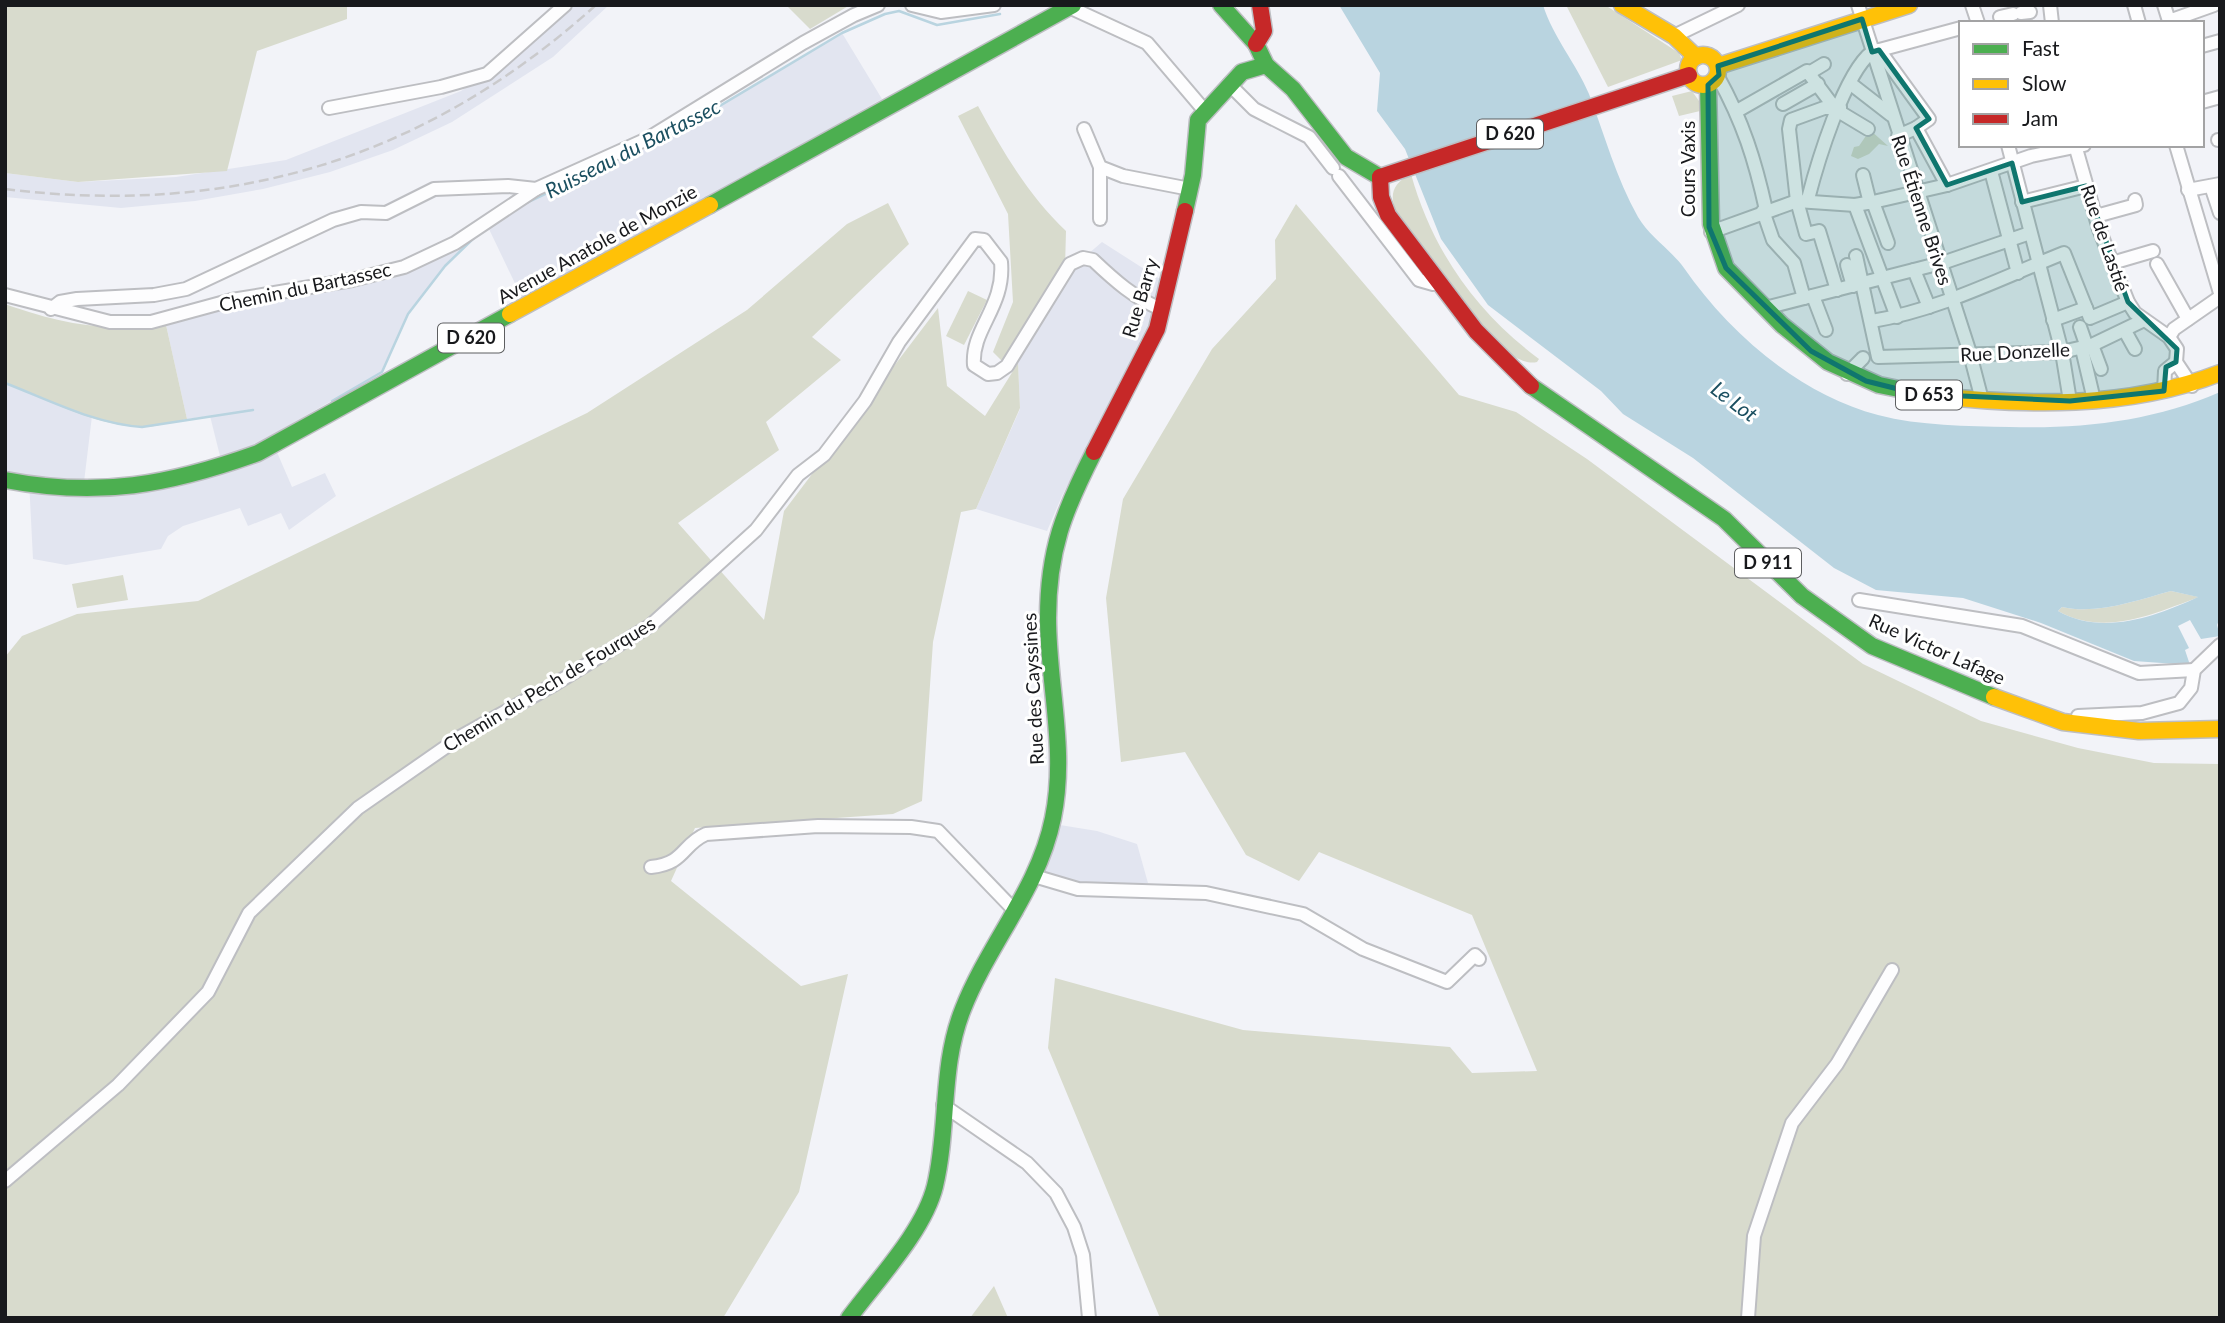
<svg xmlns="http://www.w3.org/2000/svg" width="2225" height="1323" font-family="Lato,sans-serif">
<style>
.built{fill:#e2e5f0}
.green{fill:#d8dbcd}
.water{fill:#b9d4e0;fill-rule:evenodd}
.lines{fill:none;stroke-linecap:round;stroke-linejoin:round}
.stream{stroke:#b9d4e0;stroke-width:2.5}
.street-casing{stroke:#bdbec2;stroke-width:16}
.fast-casing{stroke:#bdbec2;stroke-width:19}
.slow-casing{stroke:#bdbec2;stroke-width:19}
.jam-casing{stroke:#bdbec2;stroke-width:19}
.street{stroke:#fdfdfe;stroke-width:12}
.fast{stroke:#4caf50;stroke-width:16}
.slow{stroke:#ffc107;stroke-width:16}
.jam{stroke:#c62828;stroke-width:16}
.rail{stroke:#cacacc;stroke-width:2.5;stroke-dasharray:10 5;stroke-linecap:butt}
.marked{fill:#0f766e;fill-opacity:0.2;stroke:#0f766e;stroke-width:5;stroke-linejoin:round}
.labels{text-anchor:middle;stroke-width:6;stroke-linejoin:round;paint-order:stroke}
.shield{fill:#fff;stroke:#5d5e60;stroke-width:2}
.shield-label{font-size:18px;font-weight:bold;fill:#18191c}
.street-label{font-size:19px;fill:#18191c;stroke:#fff}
.water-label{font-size:21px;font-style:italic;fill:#1b4f60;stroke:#fff}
</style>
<rect width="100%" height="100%" fill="#f2f3f8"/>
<!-- built -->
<g class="built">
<polygon points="572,5 609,5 553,57 452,122 393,150 330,172 263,189 195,201 121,208 5,197 5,173 78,182 176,177 286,160 461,91 532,43"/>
<polygon points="842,33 882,99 523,300 488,227 518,206 676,132"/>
<polygon points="472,240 445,266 408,314 382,372 270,436 292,487 325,473 336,496 289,530 281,513 248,526 240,508 183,526 168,536 161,549 66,565 33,559 29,480 5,474 5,383 92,416 84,482 119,480 178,470 220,456 210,416 187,419 166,325 238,304 421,265"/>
<polygon points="1102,242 1163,281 1151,323 1062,496 1047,531 976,509 1020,409 1018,363 1073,267"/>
<polygon points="1060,825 1097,831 1137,844 1148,883 1093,886 1050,879 1045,873"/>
</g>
<!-- green -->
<g class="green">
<polygon points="5,5 347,5 347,19 257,51 227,171 78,182 5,173"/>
<polygon points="786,5 850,5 810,29"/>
<polygon points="1566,5 1605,5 1679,53 1682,60 1608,87"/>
<polygon points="1692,91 1699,101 1700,111 1679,116 1672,96"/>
<path d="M 978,106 C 1003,152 1028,195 1066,231 L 1065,268 L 1002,361 L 993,352 L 1013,302 L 1008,214 L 958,116 Z"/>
<polygon points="1870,130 1888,146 1879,144 1869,154 1858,159 1851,156 1854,147 1859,146"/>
<path d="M 1411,174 C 1432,250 1476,312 1539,359 L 1537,362 C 1499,372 1422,249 1400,219 C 1389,199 1389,185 1411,174 Z"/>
<polygon points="888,203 909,244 812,337 841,360 766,422 779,450 678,523 764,620 784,511 938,308 947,386 985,416 1018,363 1020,408 976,509 961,512 933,642 922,801 893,814 695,828 671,881 801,986 848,974 799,1192 723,1318 5,1318 5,657 22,636 77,614 198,601 587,413 747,310 847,224"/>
<polygon points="1296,204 1459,395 1516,412 1587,459 1863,664 1981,721 2078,748 2154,763 2220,764 2220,1318 1160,1318 1048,1048 1055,978 1243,1030 1450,1047 1472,1073 1537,1071 1472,915 1319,852 1299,881 1246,855 1185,752 1121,762 1106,598 1123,499 1212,349 1276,279 1275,240"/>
<polygon points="968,291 987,300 964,345 946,336"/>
<path d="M 5,304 C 64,325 103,331 166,325 L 187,419 C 171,422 154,428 139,427 C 94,425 46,399 5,383 Z"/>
<polygon points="123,575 128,600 77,608 72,584"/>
<path d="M 2171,591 L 2199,597 C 2153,614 2105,637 2058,611 L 2062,607 C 2097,615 2138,600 2171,591 Z"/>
<polygon points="994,1286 1008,1318 970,1318"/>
</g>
<!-- water -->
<path class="water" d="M 1339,5 L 1543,5 C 1553,37 1576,63 1589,94 C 1605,136 1616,178 1638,217 C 1649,236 1671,250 1684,268 C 1729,333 1800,395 1878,415 C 1920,426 1967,426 2010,427 C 2083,429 2154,421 2220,392 L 2220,618 L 2217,625 L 2220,636 L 2201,639 L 2190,620 L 2178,626 L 2189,648 L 2185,650 L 2190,665 L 2134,661 L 2041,623 L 1963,598 L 1876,590 L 1834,568 L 1693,458 L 1623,414 L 1601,391 L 1488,305 L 1441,239 L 1405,149 L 1377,111 L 1380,73 ZM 2171,591 L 2198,597 C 2155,617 2102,636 2058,611 L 2062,607 C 2097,615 2138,600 2171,591 Z"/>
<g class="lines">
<!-- stream -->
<g class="stream">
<polyline points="526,203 676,132 842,33 885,14 899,11 937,25 1000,14"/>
<path d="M 5,383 C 49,400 95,424 142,427 L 253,410"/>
<polyline points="332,401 382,372 408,314 445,266 477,235"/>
</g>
<!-- street casing -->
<g class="street-casing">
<g id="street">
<polyline points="912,5 941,12 994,5"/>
<polyline points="1858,5 1969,350 1982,400"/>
<polyline points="1972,5 1978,23"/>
<polyline points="2050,5 2052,23"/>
<polyline points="2134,5 2139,23"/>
<polyline points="2164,5 2169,21 2214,5"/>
<polyline points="1069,7 1147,43 1204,110"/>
<polyline points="2021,13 2030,12"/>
<polyline points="2000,17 2013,14"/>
<polyline points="1674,36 1738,5"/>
<polyline points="2202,46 2220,41"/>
<polyline points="1879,50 1929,119 1916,128"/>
<polyline points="1809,73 1824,64"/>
<path d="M 1718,77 C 1743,122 1755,160 1766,210"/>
<polyline points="1229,84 1254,109 1309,137 1333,168"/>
<polyline points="1851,84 1891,115"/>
<polyline points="2202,102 2220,97"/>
<polyline points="1783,104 1818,84"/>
<polyline points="329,108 441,87 487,74 565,5"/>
<polyline points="1737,111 1807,71 1831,103 1840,108"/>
<polyline points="1838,111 1868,129"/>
<polyline points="1084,129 1100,167 1123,176 1190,189"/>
<polyline points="1898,136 1916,128 1947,185"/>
<polyline points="2218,140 2220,140"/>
<polyline points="2008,145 2062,352 2070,401"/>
<polyline points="2075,145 2099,229 2128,302 2135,313 2169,337 2177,349 2176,362 2192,386"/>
<polyline points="2176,145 2220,293"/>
<polyline points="1991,171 2018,273"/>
<polyline points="1863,175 1870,203"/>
<polyline points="1339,176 1419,280 1433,284 1439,282"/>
<polyline points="2211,186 2220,213"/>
<polyline points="2188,190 2220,184"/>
<path d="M 1808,199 C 1817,164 1844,73 1872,52 L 1961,28"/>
<polyline points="1873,202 1888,243"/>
<polyline points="2022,202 2086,186"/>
<polyline points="1855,205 1897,317"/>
<polyline points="1763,211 1773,240 1794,263 1804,298"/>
<polyline points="2096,216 2136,205 2135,200"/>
<polyline points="1100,219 1100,167"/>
<polyline points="1711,232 1797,201 1855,205 1873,202 1947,185 2031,156 2084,145"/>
<polyline points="1856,256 1878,357 2062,352 2092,345 2144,320"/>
<polyline points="2112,263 2153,251"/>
<polyline points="2157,264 2188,319"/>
<polyline points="1847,265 1853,286"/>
<polyline points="1914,270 1929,307"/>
<polyline points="1837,290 1819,231 1806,234 1797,201 1789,129 1791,120 1824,108 1840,108"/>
<polyline points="5,295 110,322 151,322 232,300 352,280 404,267 455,243 536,189 647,139 803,43 854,15 878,5"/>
<polyline points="1813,296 1826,330"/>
<polyline points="1765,308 1945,262 2030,233"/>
<polyline points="51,309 60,302 77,299 154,295 186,289 333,220 361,212 386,213 434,189 508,186 536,189"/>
<polyline points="2053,320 2086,308 2090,318 2128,302"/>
<path d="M 1872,321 C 1939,310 2001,278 2064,253 L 2086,308"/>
<polyline points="2080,327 2087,347"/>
<polyline points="2125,331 2135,349"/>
<polyline points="2169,337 2174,329 2220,297"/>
<polyline points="2092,345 2101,369"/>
<polyline points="2082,349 2094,400"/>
<polyline points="1847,374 1863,358"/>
<polyline points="2164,391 2165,371 2176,362"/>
<polyline points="1859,600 2022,626 2139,673 2194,670"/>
<polyline points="2078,716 2142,713 2179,703 2191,688 2194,670 2220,645"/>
<path d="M 651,867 C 686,863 681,845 706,834 L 818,826 L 911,827 L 938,831 L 1016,912"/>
<polyline points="1034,876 1078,889 1206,893 1303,914 1363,949 1447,982 1475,955 1479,959"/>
<polyline points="943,1105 1027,1163 1056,1193 1074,1227 1083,1255 1089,1318"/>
<path d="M 5,1181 L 118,1085 L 208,992 L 249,913 L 358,808 L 460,737 L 555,684 L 651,625 L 756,530 L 798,475 L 824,455 L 865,401 L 899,342 L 975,239 L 984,240 L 1001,262 C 1005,307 971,329 974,365 L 988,374 L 997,373 L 1007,366 L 1070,264 L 1083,258 L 1093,260 C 1113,279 1136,300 1162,309"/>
<polyline points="1748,1318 1754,1236 1792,1123 1837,1064 1892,970"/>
</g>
</g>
<!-- fast casing -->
<g class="fast-casing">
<g id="fast">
<polyline points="1221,5 1256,44 1266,65 1293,89 1346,157 1380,177"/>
<polyline points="1708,85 1711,224 1726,268 1782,325 1828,362 1879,385 1928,395"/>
<polyline points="710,205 1073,5"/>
<polyline points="1185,211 1193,175 1198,120 1242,72 1266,65"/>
<polyline points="1531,386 1724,519 1802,596 1872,646 1994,697"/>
<path d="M 5,480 C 99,498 169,485 258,453 L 510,314"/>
<path d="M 849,1318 C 877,1280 924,1231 935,1186 C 949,1128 940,1066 963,1009 C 989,943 1039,888 1053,818 C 1067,750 1048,685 1048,618 C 1048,550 1064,511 1094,452"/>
</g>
</g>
<!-- slow casing -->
<g class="slow-casing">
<g id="slow">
<polyline points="1622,5 1674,36 1696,57"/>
<circle cx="1703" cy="70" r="15"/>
<polyline points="1718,66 1909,5"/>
<polyline points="510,314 710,205"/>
<path d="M 1928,395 C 2025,406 2127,409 2220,373"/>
<polyline points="1994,697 2063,722 2139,731 2220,729"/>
</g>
</g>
<!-- jam casing -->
<g class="jam-casing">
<g id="jam">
<polyline points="1256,44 1264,31 1260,5"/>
<polyline points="1380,177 1381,197 1388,215 1476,331 1531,386"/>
<polyline points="1380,177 1689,75"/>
<polyline points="1094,452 1157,329 1185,211"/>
</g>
</g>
<!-- street -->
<use href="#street" class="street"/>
<!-- fast -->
<use href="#fast" class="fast"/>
<!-- slow -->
<use href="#slow" class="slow"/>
<!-- jam -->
<use href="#jam" class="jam"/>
<!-- rail -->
<path class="rail" d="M 5,189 C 232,217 425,159 596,5"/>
</g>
<!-- marked area -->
<path class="marked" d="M 1862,19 L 1872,52 L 1879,50 L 1929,119 L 1916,128 L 1947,185 L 2012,163 L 2022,202 L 2086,186 L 2128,302 L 2177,349 L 2176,362 L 2166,367 L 2164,391 L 2070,401 L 1918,394 L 1866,381 L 1811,351 L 1726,268 L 1709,227 L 1708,85 L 1719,75 L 1718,66 Z"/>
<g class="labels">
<!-- shield labels -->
<g class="shield">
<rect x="1477" y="119.5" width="66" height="29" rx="5"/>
<rect x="438" y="323.5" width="66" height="29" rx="5"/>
<rect x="1896" y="380.5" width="66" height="29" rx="5"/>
<rect x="1735" y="548.5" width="66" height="29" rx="5"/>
</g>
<g class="shield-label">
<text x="1510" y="140">D 620</text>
<text x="471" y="344">D 620</text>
<text x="1929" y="401">D 653</text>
<text x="1768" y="569">D 911</text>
</g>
<!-- street labels -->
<g class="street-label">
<text transform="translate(1688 169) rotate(-90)" y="7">Cours Vaxis</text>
<text transform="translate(1922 210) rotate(72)" y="7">Rue Étienne Brives</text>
<text transform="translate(2105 238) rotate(71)" y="7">Rue de Lastié</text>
<text transform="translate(597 244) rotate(-29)" y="7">Avenue Anatole de Monzie</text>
<text transform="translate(305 287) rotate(-12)" y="7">Chemin du Bartassec</text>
<text transform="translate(1140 298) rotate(-73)" y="7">Rue Barry</text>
<text transform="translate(2015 352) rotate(-3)" y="7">Rue Donzelle</text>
<text transform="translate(1937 649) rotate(24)" y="7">Rue Victor Lafage</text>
<text transform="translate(549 684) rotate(-31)" y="7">Chemin du Pech de Fourques</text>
<text transform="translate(1033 689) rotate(-93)" y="7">Rue des Cayssines</text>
</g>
<!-- water labels -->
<g class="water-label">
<text transform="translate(633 149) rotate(-27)" y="7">Ruisseau du Bartassec</text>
<text transform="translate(1734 402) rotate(37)" y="7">Le Lot</text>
</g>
</g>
<!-- border -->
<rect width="2225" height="1323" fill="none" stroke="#18191c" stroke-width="14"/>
<!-- legend -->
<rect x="1959" y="21" width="245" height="126" fill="#ffffff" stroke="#a3a3a4" stroke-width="2"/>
<rect x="1973" y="44" width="35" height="10" fill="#4caf50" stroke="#a3a3a4" stroke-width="2"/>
<text x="2022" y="56" font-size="21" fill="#18191c">Fast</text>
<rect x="1973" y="79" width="35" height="10" fill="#ffc107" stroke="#a3a3a4" stroke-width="2"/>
<text x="2022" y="91" font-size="21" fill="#18191c">Slow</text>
<rect x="1973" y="114" width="35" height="10" fill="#c62828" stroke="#a3a3a4" stroke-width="2"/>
<text x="2022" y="126" font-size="21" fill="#18191c">Jam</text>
</svg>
